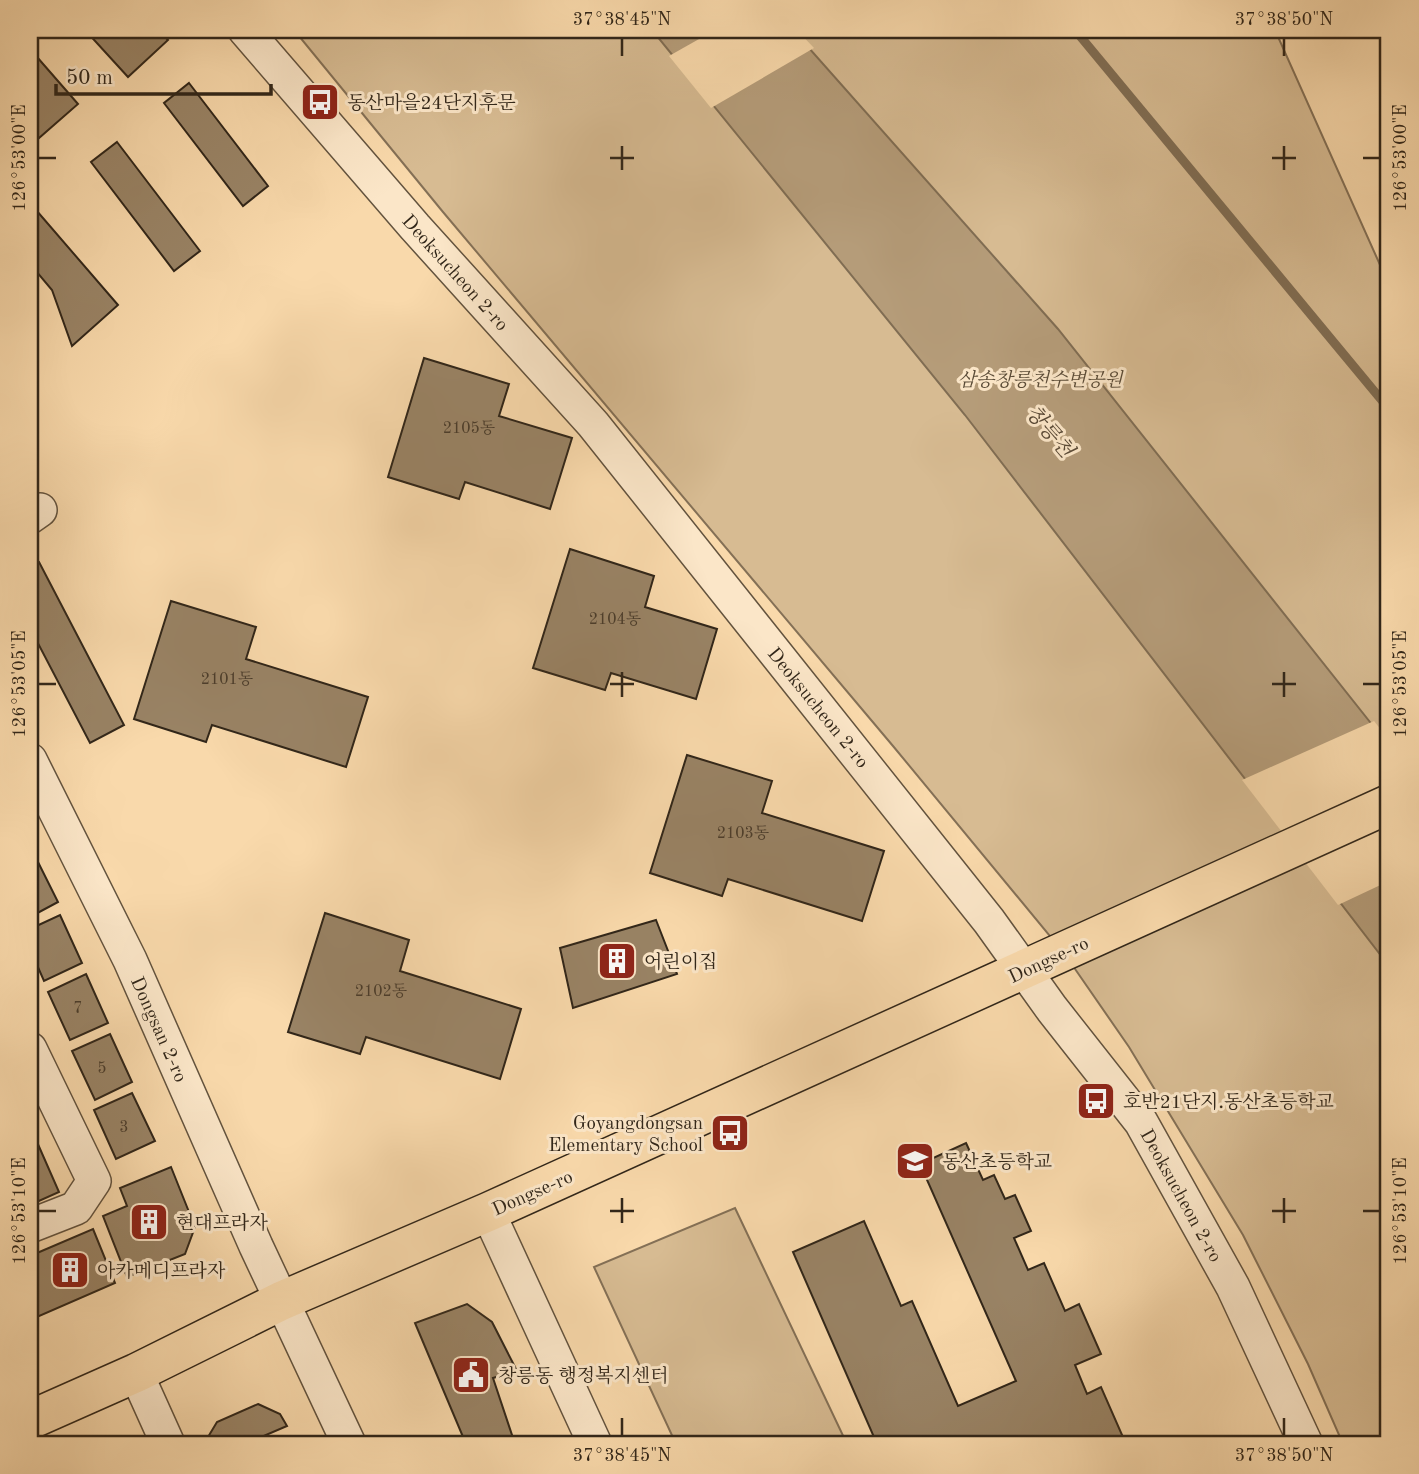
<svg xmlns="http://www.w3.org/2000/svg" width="1419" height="1474" font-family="'Old Standard TT','Noto Serif KR',serif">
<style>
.green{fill:#d7bb92;stroke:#847056;stroke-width:2}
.water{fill:#b59c79;stroke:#806d53;stroke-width:2}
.pier{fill:#f9d9ab}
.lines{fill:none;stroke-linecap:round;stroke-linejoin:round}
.stream{stroke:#806d53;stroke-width:9}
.building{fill:#998365;stroke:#312619;stroke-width:2}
.minor-casing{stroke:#63533e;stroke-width:36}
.major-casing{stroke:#312619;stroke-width:41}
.minor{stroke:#fbe6c8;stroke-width:33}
.major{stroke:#f9d9ab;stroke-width:38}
.ticks{fill:none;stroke:#312619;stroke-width:2.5}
.labels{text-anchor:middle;stroke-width:6;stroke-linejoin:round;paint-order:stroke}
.number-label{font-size:16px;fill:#4b3d2c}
.poi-label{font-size:19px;fill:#312619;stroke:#fbe6c8;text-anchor:start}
.street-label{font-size:19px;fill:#312619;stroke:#fbe6c8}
.park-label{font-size:19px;font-style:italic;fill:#5a4b37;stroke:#fbe6c8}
.water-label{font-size:21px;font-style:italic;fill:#594936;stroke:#fbe6c8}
.neatline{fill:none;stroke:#312619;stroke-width:2.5}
.ticks-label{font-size:18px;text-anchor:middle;fill:#312619}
</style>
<rect width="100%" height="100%" fill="#f9d9ab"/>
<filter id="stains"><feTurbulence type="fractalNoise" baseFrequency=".00286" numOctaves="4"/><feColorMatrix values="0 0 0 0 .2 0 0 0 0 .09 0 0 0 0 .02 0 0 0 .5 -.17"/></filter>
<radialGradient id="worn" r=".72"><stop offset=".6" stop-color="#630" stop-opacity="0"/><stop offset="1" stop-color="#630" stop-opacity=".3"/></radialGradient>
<!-- green -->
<g class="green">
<polygon points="294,30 1275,30 1389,285 1389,1444 1343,1444 1308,1364 1243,1235 1129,1047 1064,953 893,746 443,212"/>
<polygon points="735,1208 847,1444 676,1444 594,1267"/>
</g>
<!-- water -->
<polygon class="water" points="652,30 793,30 1058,329 1389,746 1389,966 965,415"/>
<!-- pier -->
<g class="pier">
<polygon points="715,30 797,30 814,48 711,108 669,56"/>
<polygon points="1374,721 1389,740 1389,881 1338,905 1242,780"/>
</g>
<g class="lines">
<!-- stream -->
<polyline class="stream" points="1075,30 1389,409"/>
</g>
<!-- building -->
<g class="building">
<polygon points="85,30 159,30 168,40 128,77"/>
<polygon points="30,49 78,104 39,138 30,127"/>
<polygon points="189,83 268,186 243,206 164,103"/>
<polygon points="117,142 200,251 174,271 91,162"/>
<polygon points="30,203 118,305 72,346 52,290 30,264"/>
<polygon points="424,358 509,384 499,416 572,438 550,509 465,482 459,499 388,477"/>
<polygon points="570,549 654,576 645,607 717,629 696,699 611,673 605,690 533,668"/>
<polygon points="39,562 124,725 90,743 30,628 30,567"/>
<polygon points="171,601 256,627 246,659 368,697 346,767 212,725 206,742 134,719"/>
<polygon points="687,755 772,781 762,813 884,851 862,921 728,879 722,896 650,873"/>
<polygon points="34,854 58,902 30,917 30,857"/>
<polygon points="325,913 409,940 400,971 521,1009 500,1079 366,1037 360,1054 288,1032"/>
<polygon points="60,915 82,963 44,981 30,949 30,929"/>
<polygon points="656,920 677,974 573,1008 560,948"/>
<polygon points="86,974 108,1023 70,1040 48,992"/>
<polygon points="110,1034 132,1082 95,1100 72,1051"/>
<polygon points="132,1093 155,1141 116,1159 94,1110"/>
<polygon points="37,1142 59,1192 30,1205 30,1145"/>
<polygon points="966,1143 983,1180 994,1175 1005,1199 1015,1195 1031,1231 1014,1238 1028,1270 1044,1263 1065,1311 1079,1304 1101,1354 1075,1365 1087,1394 1101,1387 1126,1444 1029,1444 1028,1442 1023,1444 877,1444 793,1252 864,1221 901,1306 912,1301 958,1406 1016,1381 920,1164"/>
<polygon points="171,1167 195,1227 185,1254 127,1277 103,1216 127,1206 120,1188"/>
<polygon points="93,1229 115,1283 30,1320 30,1256"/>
<polygon points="467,1304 492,1322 517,1371 493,1378 515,1444 466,1444 415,1323"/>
<polygon points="258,1404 280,1414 287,1426 245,1444 211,1444 208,1437 217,1422"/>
</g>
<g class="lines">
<!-- minor casing -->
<g class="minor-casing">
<g id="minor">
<polyline points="245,30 415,227 593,424 989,921 1052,1009 1141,1122 1233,1287 1306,1444"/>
<polyline points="30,517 40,510"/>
<polyline points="30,760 130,960 256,1246 349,1444"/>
<polyline points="30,1049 94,1181 76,1208 30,1226"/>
<polyline points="488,1212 595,1444"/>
<polyline points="136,1373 168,1444"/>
</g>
</g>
<!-- major casing -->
<g class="major-casing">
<polyline id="major" points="30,1420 136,1373 281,1301 488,1212 1389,804"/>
</g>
<!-- minor -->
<use href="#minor" class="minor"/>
<!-- major -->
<use href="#major" class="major"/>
</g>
<!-- ticks -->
<path class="ticks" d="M 622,38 L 622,56M 1284,38 L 1284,56M 622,146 L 622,170M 1284,146 L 1284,170M 38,158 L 56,158M 610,158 L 634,158M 1272,158 L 1296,158M 1363,158 L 1380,158M 622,672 L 622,697M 1284,672 L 1284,697M 38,684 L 56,684M 610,684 L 634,684M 1272,684 L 1296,684M 1363,684 L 1380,684M 622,1198 L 622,1223M 1284,1198 L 1284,1223M 38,1211 L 56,1211M 610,1211 L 634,1211M 1272,1211 L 1296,1211M 1363,1211 L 1380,1211M 622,1418 L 622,1436M 1284,1418 L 1284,1436"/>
<!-- icons -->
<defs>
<g id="bus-square" transform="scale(2.0125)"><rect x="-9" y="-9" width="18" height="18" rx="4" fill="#8f2418" stroke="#fbe6c8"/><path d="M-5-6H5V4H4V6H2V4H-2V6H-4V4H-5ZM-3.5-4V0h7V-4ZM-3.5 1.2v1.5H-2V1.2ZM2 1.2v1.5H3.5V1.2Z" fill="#fff"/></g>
<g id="building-square" transform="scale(2.0125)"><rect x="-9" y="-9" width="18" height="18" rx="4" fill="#8f2418" stroke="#fbe6c8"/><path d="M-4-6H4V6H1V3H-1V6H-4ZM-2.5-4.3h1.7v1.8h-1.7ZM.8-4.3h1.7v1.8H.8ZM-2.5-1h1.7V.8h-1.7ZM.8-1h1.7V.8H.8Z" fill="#fff"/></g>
<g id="school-square" transform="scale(2.0125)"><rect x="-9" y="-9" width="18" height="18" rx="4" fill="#8f2418" stroke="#fbe6c8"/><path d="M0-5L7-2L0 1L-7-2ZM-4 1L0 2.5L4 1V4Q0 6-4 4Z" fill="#fff"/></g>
<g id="civic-square" transform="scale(2.0125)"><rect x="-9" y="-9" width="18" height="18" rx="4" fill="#8f2418" stroke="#fbe6c8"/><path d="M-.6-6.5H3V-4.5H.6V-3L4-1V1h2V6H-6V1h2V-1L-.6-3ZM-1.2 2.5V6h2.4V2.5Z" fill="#fff"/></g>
</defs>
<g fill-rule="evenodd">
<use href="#bus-square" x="320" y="102"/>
<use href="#building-square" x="617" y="961"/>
<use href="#bus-square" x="1096" y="1101"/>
<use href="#bus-square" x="730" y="1133"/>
<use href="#school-square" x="915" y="1161"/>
<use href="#building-square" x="149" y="1222"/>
<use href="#building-square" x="70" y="1270"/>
<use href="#civic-square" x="471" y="1375"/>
</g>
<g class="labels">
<!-- number labels -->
<g class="number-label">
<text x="469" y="433">2105동</text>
<text x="615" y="624">2104동</text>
<text x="227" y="684">2101동</text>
<text x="743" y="838">2103동</text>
<text x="381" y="996">2102동</text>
<text x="78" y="1013">7</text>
<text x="102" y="1073">5</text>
<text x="124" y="1132">3</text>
</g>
<!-- poi labels -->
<g class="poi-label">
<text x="347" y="109">동산마을24단지후문</text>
<text x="644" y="968">어린이집</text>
<text x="1123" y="1108">호반21단지.동산초등학교</text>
<text x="703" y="1129" text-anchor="end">Goyangdongsan<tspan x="703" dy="22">Elementary School</tspan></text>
<text x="942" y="1168">동산초등학교</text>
<text x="176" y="1229">현대프라자</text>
<text x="97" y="1277">아카메디프라자</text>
<text x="498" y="1382">창릉동 행정복지센터</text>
</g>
<!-- street labels -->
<g class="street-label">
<text transform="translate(456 272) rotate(48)" y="7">Deoksucheon 2-ro</text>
<text transform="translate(819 707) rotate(51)" y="7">Deoksucheon 2-ro</text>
<text transform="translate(1048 959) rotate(-25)" y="7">Dongse-ro</text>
<text transform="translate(160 1029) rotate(66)" y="7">Dongsan 2-ro</text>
<text transform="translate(532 1192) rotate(-24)" y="7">Dongse-ro</text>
<text transform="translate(1182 1195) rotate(61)" y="7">Deoksucheon 2-ro</text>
</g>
<!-- park labels -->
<g class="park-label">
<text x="1040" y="386">삼송창릉천수변공원</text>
</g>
<!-- water labels -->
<g class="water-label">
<text transform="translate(1050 431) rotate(50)" y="7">창릉천</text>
</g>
</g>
<!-- margin -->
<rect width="1419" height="1474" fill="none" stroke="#f9d9ab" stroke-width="77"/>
<!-- scale -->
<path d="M56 84v10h215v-10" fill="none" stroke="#312619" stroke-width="3.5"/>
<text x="66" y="84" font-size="21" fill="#312619" stroke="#fbe6c8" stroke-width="5" paint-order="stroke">50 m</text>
<rect x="38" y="38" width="1342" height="1398" class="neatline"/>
<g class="ticks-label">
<text x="622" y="25">37°38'45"N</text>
<text x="1284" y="25">37°38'50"N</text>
<text transform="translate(1400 158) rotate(-90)" y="6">126°53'00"E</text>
<text transform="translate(19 158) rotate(-90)" y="6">126°53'00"E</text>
<text transform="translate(1400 684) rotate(-90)" y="6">126°53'05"E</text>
<text transform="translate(19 684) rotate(-90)" y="6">126°53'05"E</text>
<text transform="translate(1400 1211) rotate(-90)" y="6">126°53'10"E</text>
<text transform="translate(19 1211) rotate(-90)" y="6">126°53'10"E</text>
<text x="622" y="1461">37°38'45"N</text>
<text x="1284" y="1461">37°38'50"N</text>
</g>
<rect width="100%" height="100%" filter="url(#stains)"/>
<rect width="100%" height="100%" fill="url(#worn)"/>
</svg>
